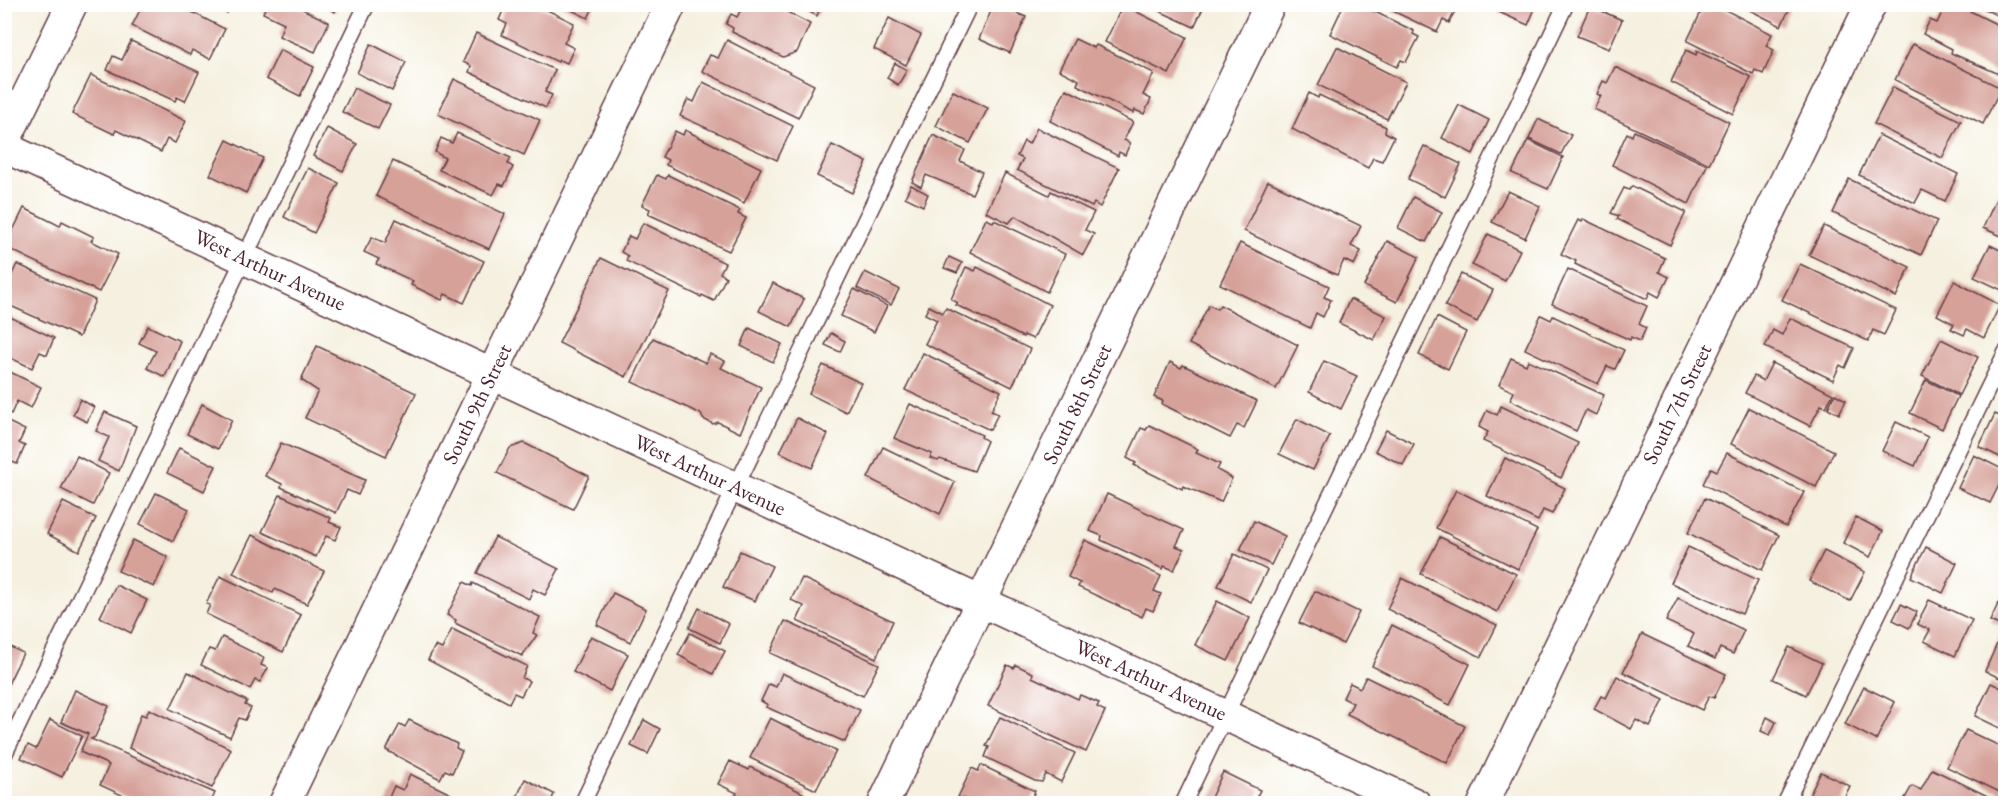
<svg xmlns="http://www.w3.org/2000/svg" width="2010" height="808" font-family="'EB Garamond',serif">
<style>
.building{fill:#d6a199}
.lines{fill:none;stroke-linecap:round;stroke-linejoin:round}
.lane-casing{stroke:#643e46;stroke-width:18}
.street-casing{stroke:#643e46;stroke-width:33}
.lane{stroke:#fff;stroke-width:15}
.street{stroke:#fff;stroke-width:30}
.labels{text-anchor:middle;stroke-width:4.5;stroke-linejoin:round;paint-order:stroke}
.street-label{font-size:21px;fill:#4a1f2b;stroke:#fff}
</style>
<rect width="100%" height="100%" fill="#fff"/>
<filter id="ink" filterUnits="userSpaceOnUse"><feTurbulence type="fractalNoise" baseFrequency=".0167" numOctaves="2"/><feDisplacementMap in="SourceGraphic" scale="12" xChannelSelector="R" yChannelSelector="G"/><feConvolveMatrix kernelMatrix="1 2 1 2 8 2 1 2 1" color-interpolation-filters="sRGB"/></filter>
<filter id="wash" filterUnits="userSpaceOnUse"><feTurbulence type="fractalNoise" baseFrequency=".008" numOctaves="4" result="noise"/><feDisplacementMap in="SourceGraphic" scale="24" xChannelSelector="R" yChannelSelector="G"/><feGaussianBlur stdDeviation="1.35" result="paint"/><feColorMatrix in="noise" values="0 0 0 0 0 0 0 0 0 0 0 0 0 0 0 0 0 1.4 0 .05"/><feComposite in="paint" operator="in"/></filter>
<g filter="url(#wash)">
<rect width="100%" height="100%" fill="#f5f0df"/>
<g id="blocks">
<!-- building -->
<g class="building">
<polygon points="143,4 176,4 225,29 210,59 192,50 190,55 132,26"/>
<polygon points="208,4 231,4 227,13"/>
<polygon points="267,4 292,4 329,22 315,52 279,36 284,23 263,13"/>
<polygon points="319,4 338,4 335,12"/>
<polygon points="506,4 535,4 574,23 564,43 574,48 567,63 559,60 558,62 502,35 507,24 499,20"/>
<polygon points="559,4 595,4 588,18"/>
<polygon points="744,4 772,4 810,24 797,52 783,57 732,32 733,28 726,24 731,14 737,17"/>
<polygon points="794,4 822,4 817,16"/>
<polygon points="994,4 1026,17 1010,53 979,39"/>
<polygon points="1144,4 1205,4 1194,27"/>
<polygon points="1344,4 1359,4 1414,31 1413,34 1419,37 1406,62 1401,60 1397,67 1330,34"/>
<polygon points="1378,4 1452,4 1456,9 1449,23 1443,20 1437,32"/>
<polygon points="1496,4 1537,4 1528,25 1494,10"/>
<polygon points="1705,4 1714,4 1772,34 1766,46 1774,50 1763,74 1755,70 1753,74 1687,41"/>
<polygon points="1738,4 1792,4 1781,26"/>
<polygon points="1946,4 1956,4 2006,29 2006,77 1951,53 1952,49 1923,34 1930,20 1937,23"/>
<polygon points="1975,4 2006,4 2006,20"/>
<polygon points="1123,5 1187,37 1169,74 1105,42"/>
<polygon points="1590,6 1622,20 1609,49 1577,36"/>
<polygon points="889,18 921,35 906,65 874,49"/>
<polygon points="476,33 555,70 545,92 552,95 546,108 469,72 471,66 463,62"/>
<polygon points="1075,39 1094,48 1096,45 1154,73 1143,95 1151,99 1144,114 1135,110 1133,113 1077,85 1079,80 1059,70"/>
<polygon points="727,40 814,85 798,118 702,71 710,55 718,58"/>
<polygon points="131,41 199,72 185,101 177,97 175,101 107,70 113,56 122,60"/>
<polygon points="371,44 406,62 392,91 357,73"/>
<polygon points="1913,44 2001,88 1983,124 1895,80"/>
<polygon points="1337,47 1406,82 1387,119 1318,85"/>
<polygon points="280,50 314,67 300,96 266,79"/>
<polygon points="1686,50 1696,55 1697,51 1751,77 1733,114 1671,82"/>
<polygon points="895,63 907,70 898,85 887,78"/>
<polygon points="1615,67 1729,122 1709,164 1594,109 1601,96 1597,94 1603,81 1607,83"/>
<polygon points="91,75 186,121 175,143 167,139 161,152 116,130 114,134 72,114"/>
<polygon points="454,79 540,120 524,155 438,114"/>
<polygon points="703,82 793,126 777,160 680,116 688,99 694,102"/>
<polygon points="1893,87 1961,121 1942,158 1874,124"/>
<polygon points="354,88 390,105 378,129 342,112"/>
<polygon points="1066,89 1133,122 1124,140 1130,143 1125,155 1119,152 1118,156 1050,121"/>
<polygon points="953,91 988,108 970,143 936,126"/>
<polygon points="1309,93 1318,98 1319,95 1386,127 1385,132 1394,137 1382,161 1373,158 1368,168 1292,129"/>
<polygon points="1459,105 1489,120 1473,154 1442,138"/>
<polygon points="1538,119 1571,135 1561,154 1529,139"/>
<polygon points="327,128 357,144 343,171 313,156"/>
<polygon points="1037,128 1119,168 1100,207 1094,203 1092,207 1017,170 1023,159 1017,156 1024,141 1029,144"/>
<polygon points="685,130 761,168 744,203 666,165 668,160 662,157 675,131 683,135"/>
<polygon points="1634,131 1707,165 1689,204 1612,165 1627,133 1632,136"/>
<polygon points="457,133 511,158 508,164 513,167 504,186 499,184 493,195 439,170 445,158 435,152 441,138 452,143"/>
<polygon points="933,135 965,150 960,161 982,172 972,194 926,175 921,187 912,182"/>
<polygon points="1879,135 1958,174 1945,201 1922,190 1915,203 1859,175"/>
<polygon points="227,140 263,158 246,193 210,175"/>
<polygon points="1528,140 1563,157 1548,189 1512,173"/>
<polygon points="832,145 867,162 852,193 817,176"/>
<polygon points="1424,146 1461,164 1445,197 1408,179"/>
<polygon points="393,161 505,214 489,249 376,196"/>
<polygon points="308,168 339,183 314,233 284,217"/>
<polygon points="1005,173 1049,195 1051,191 1094,212 1085,230 1094,234 1083,255 1015,216 1009,223 986,212"/>
<polygon points="657,175 666,179 668,175 740,210 738,214 746,218 729,251 648,214 650,209 642,205"/>
<polygon points="1849,179 1937,221 1921,255 1833,213"/>
<polygon points="1268,181 1361,226 1351,246 1361,251 1354,265 1344,260 1337,275 1244,231"/>
<polygon points="911,185 928,194 923,206 905,197"/>
<polygon points="1632,186 1686,212 1670,245 1617,219 1619,216 1611,213 1624,188 1629,190"/>
<polygon points="1508,191 1540,206 1525,238 1492,222"/>
<polygon points="1998,195 2006,198 2006,238 1983,228"/>
<polygon points="1413,197 1442,212 1426,242 1398,228"/>
<polygon points="24,208 60,226 62,221 94,237 91,241 118,254 99,292 5,247"/>
<polygon points="396,219 484,261 464,303 445,294 442,300 411,285 413,281 376,264 379,259 364,252 372,237 385,243"/>
<polygon points="986,219 993,222 994,220 1065,254 1047,292 970,252"/>
<polygon points="1583,219 1665,258 1659,272 1669,277 1659,297 1650,292 1647,299 1575,264 1576,261 1561,254 1578,220 1582,222"/>
<polygon points="643,223 725,263 720,273 726,277 714,301 702,295 701,297 626,261 628,256 621,252 629,236 635,239"/>
<polygon points="1824,226 1910,267 1896,297 1809,255"/>
<polygon points="1488,234 1520,250 1505,281 1472,265"/>
<polygon points="1387,241 1419,257 1397,302 1364,286"/>
<polygon points="1240,243 1329,286 1324,297 1331,300 1323,317 1316,313 1310,328 1220,284"/>
<polygon points="1990,245 2006,253 2006,292 1974,277"/>
<polygon points="949,257 962,263 957,273 944,268"/>
<polygon points="601,258 669,291 626,377 559,343"/>
<polygon points="17,264 95,300 79,337 4,303 4,291"/>
<polygon points="1800,264 1896,310 1884,335 1873,330 1868,341 1782,300"/>
<polygon points="966,267 975,271 977,267 1050,305 1033,339 1024,335 1023,337 956,305 958,303 951,299"/>
<polygon points="1568,269 1647,306 1639,324 1646,328 1640,341 1631,337 1630,340 1552,304"/>
<polygon points="865,272 899,289 891,305 857,288"/>
<polygon points="1461,274 1493,290 1477,322 1445,306"/>
<polygon points="1954,281 2000,305 1984,338 1967,329 1964,335 1951,329 1954,324 1937,315"/>
<polygon points="773,283 804,299 791,327 759,311"/>
<polygon points="854,289 887,306 874,332 841,316"/>
<polygon points="1350,299 1386,316 1374,340 1339,323"/>
<polygon points="1209,305 1217,309 1220,305 1298,345 1276,389 1189,344"/>
<polygon points="929,306 943,313 946,308 1030,349 1012,387 925,344 937,320 925,314"/>
<polygon points="4,314 54,338 47,355 40,352 32,368 4,355"/>
<polygon points="1541,315 1551,320 1553,316 1624,350 1615,369 1607,366 1598,384 1525,349"/>
<polygon points="1437,317 1466,332 1448,369 1419,355"/>
<polygon points="1790,318 1854,348 1845,368 1840,365 1833,380 1765,347 1773,330 1782,335"/>
<polygon points="148,326 180,341 165,377 147,368 156,351 139,343"/>
<polygon points="749,328 782,344 773,362 741,346"/>
<polygon points="831,333 845,341 840,352 825,345"/>
<polygon points="653,338 706,363 710,354 725,361 721,368 761,387 740,433 718,422 713,424 703,419 701,414 632,382"/>
<polygon points="1941,339 1978,357 1959,395 1922,376"/>
<polygon points="317,346 416,393 386,456 305,418 318,391 301,380"/>
<polygon points="923,353 1001,391 991,411 998,414 990,430 905,390"/>
<polygon points="1511,358 1526,365 1528,360 1604,395 1596,415 1586,410 1576,431 1510,400 1514,392 1499,385"/>
<polygon points="1324,361 1357,376 1341,409 1309,392"/>
<polygon points="1170,362 1181,368 1183,365 1257,401 1244,428 1237,425 1230,438 1162,404 1163,401 1154,397"/>
<polygon points="1772,363 1833,394 1826,407 1821,405 1810,426 1745,393 1754,376 1763,381"/>
<polygon points="823,365 861,383 846,412 809,394"/>
<polygon points="4,369 41,387 31,408 17,401 11,414 4,410"/>
<polygon points="1926,380 1958,396 1942,429 1910,413"/>
<polygon points="1835,394 1846,400 1839,414 1828,408"/>
<polygon points="80,399 94,407 87,422 73,415"/>
<polygon points="202,404 232,420 218,449 187,434"/>
<polygon points="910,404 982,435 981,437 987,441 974,471 940,459 938,461 930,458 932,454 894,438"/>
<polygon points="1501,406 1578,443 1561,478 1483,441 1488,432 1479,427 1487,410 1497,415"/>
<polygon points="1749,408 1834,451 1816,487 1731,444"/>
<polygon points="105,412 136,426 119,471 98,461 109,437 96,431"/>
<polygon points="1995,414 2006,419 2006,460 1979,447"/>
<polygon points="797,418 828,434 812,468 780,452"/>
<polygon points="1297,419 1330,436 1313,470 1279,454"/>
<polygon points="4,420 25,430 19,443 25,446 17,464 8,460 4,468"/>
<polygon points="1896,422 1928,437 1915,466 1882,451"/>
<polygon points="1149,425 1198,449 1196,453 1220,464 1217,470 1232,478 1221,502 1183,486 1182,489 1134,465 1136,463 1127,458 1141,428 1146,430"/>
<polygon points="1386,430 1414,444 1403,465 1375,451"/>
<polygon points="281,443 365,480 358,495 347,490 336,513 281,487 282,484 265,476"/>
<polygon points="524,443 589,476 573,509 497,473 510,448"/>
<polygon points="883,447 955,482 940,514 868,478"/>
<polygon points="179,448 216,466 204,491 167,473"/>
<polygon points="1727,453 1804,492 1786,527 1703,484 1711,468 1717,471"/>
<polygon points="1974,455 2006,471 1990,503 1958,488"/>
<polygon points="77,456 109,473 93,505 61,489"/>
<polygon points="1505,458 1565,488 1552,514 1543,510 1538,521 1487,496"/>
<polygon points="1456,490 1537,530 1518,569 1436,528"/>
<polygon points="156,493 189,509 173,541 140,524"/>
<polygon points="1107,494 1184,530 1176,546 1184,549 1174,570 1164,566 1163,569 1101,540 1102,536 1090,531"/>
<polygon points="280,495 331,518 329,522 341,527 335,540 326,536 316,557 262,532"/>
<polygon points="1705,498 1779,535 1762,570 1688,533"/>
<polygon points="63,502 96,518 79,551 47,534"/>
<polygon points="1856,517 1883,531 1870,557 1843,543"/>
<polygon points="1254,521 1285,536 1271,565 1240,550"/>
<polygon points="252,535 324,571 307,604 275,589 273,593 233,573"/>
<polygon points="495,537 559,569 545,595 533,589 529,599 477,573"/>
<polygon points="1440,537 1516,574 1497,612 1421,574"/>
<polygon points="133,540 168,557 154,587 118,571"/>
<polygon points="1085,540 1161,576 1154,591 1161,594 1153,611 1146,608 1142,617 1078,587 1080,583 1068,577"/>
<polygon points="1688,547 1758,580 1742,614 1671,583"/>
<polygon points="1926,547 1957,563 1943,593 1911,577"/>
<polygon points="740,551 772,566 755,601 723,587"/>
<polygon points="1824,551 1865,572 1850,601 1809,581"/>
<polygon points="1234,554 1267,570 1251,602 1218,586"/>
<polygon points="220,576 301,615 283,652 206,614 210,605 206,604"/>
<polygon points="802,578 893,621 876,658 797,621 804,606 791,600"/>
<polygon points="1402,578 1497,625 1481,657 1387,609"/>
<polygon points="464,582 472,586 473,583 540,617 533,633 537,635 522,656 455,623 456,620 447,615"/>
<polygon points="116,585 147,600 131,633 100,617"/>
<polygon points="2006,587 2006,628 1990,621"/>
<polygon points="1315,591 1359,612 1343,644 1299,623"/>
<polygon points="613,593 646,609 630,642 597,625"/>
<polygon points="1678,598 1744,630 1733,654 1720,648 1715,659 1688,646 1694,634 1666,621"/>
<polygon points="1929,600 1972,620 1955,656 1924,641 1930,630 1917,624"/>
<polygon points="1217,601 1250,618 1228,661 1195,645"/>
<polygon points="1901,604 1917,612 1909,628 1893,620"/>
<polygon points="699,608 729,624 720,643 689,628"/>
<polygon points="785,621 879,664 863,696 770,653"/>
<polygon points="1392,625 1470,664 1450,705 1372,666"/>
<polygon points="452,629 527,666 522,678 529,681 521,696 514,693 509,703 428,660 435,646 442,649"/>
<polygon points="690,633 725,651 713,674 678,655"/>
<polygon points="1642,634 1726,674 1714,698 1709,696 1702,710 1623,672"/>
<polygon points="591,636 628,654 610,691 573,672"/>
<polygon points="222,637 264,658 261,665 268,668 260,682 255,680 250,689 201,665 209,649 215,651"/>
<polygon points="2000,637 2006,639 2006,681 1985,671"/>
<polygon points="4,644 23,653 8,684 4,683"/>
<polygon points="1789,647 1822,663 1806,695 1773,679"/>
<polygon points="1007,665 1014,668 1016,665 1033,673 1032,677 1078,699 1080,695 1099,703 1097,707 1105,711 1086,752 988,706"/>
<polygon points="188,672 247,701 245,705 251,708 245,720 239,718 230,737 170,709"/>
<polygon points="782,673 860,710 845,742 766,707 768,705 761,701 769,684 776,687"/>
<polygon points="1617,676 1664,700 1650,727 1636,720 1631,729 1594,709 1601,696 1606,698"/>
<polygon points="1366,677 1465,726 1447,763 1347,714 1353,703 1343,698 1350,683 1360,688"/>
<polygon points="1991,683 2006,690 2006,731 1975,716"/>
<polygon points="1864,687 1895,702 1876,740 1845,724"/>
<polygon points="75,690 109,706 95,737 91,739 215,793 210,804 141,804 100,785 109,765 80,752 88,734 61,722"/>
<polygon points="149,709 231,749 212,788 129,748 141,714 146,716"/>
<polygon points="1000,717 1075,753 1061,782 1046,774 1042,782 1035,781 985,757 989,747 986,746"/>
<polygon points="1767,717 1776,722 1770,735 1761,731"/>
<polygon points="770,718 836,751 816,790 750,758"/>
<polygon points="50,720 82,736 62,777 21,758 28,745 36,749"/>
<polygon points="409,720 457,744 456,748 462,751 452,773 445,770 440,779 386,750 400,724 405,727"/>
<polygon points="644,720 660,729 648,754 631,746"/>
<polygon points="1966,730 2006,749 2006,795 1947,767"/>
<polygon points="730,761 749,770 750,767 805,794 800,804 731,804 737,793 718,784"/>
<polygon points="981,765 1035,791 1029,804 962,803 964,799 958,797 972,768 978,771"/>
<polygon points="1932,769 2004,804 1911,804 1904,800 1912,786 1921,790"/>
<polygon points="1223,772 1260,790 1253,804 1208,804"/>
<polygon points="1821,772 1850,786 1841,804 1819,804 1808,798"/>
<polygon points="410,774 471,804 386,804 394,786 403,790"/>
<polygon points="525,779 554,794 550,804 514,804"/>
</g>
</g>
</g>
<g filter="url(#ink)">
<use href="#blocks" fill-opacity="0" stroke="#643e46" stroke-width="1.5"/>
<g class="lines">
<!-- lane casing -->
<g class="lane-casing">
<g id="lane">
<polyline points="4,755 367,4"/>
<polyline points="582,804 970,4"/>
<polyline points="1183,804 1566,4"/>
<polyline points="1785,804 2006,352"/>
</g>
</g>
<!-- street casing -->
<g class="street-casing">
<g id="street">
<polyline points="4,143 72,4"/>
<polyline points="4,147 1416,804"/>
<polyline points="284,804 671,4"/>
<polyline points="883,804 1270,4"/>
<polyline points="1483,804 1871,4"/>
</g>
</g>
<!-- lane -->
<use href="#lane" class="lane"/>
<!-- street -->
<use href="#street" class="street"/>
</g>
</g>
<g class="labels">
<!-- street labels -->
<g class="street-label">
<text transform="translate(270 270) rotate(25)" y="7">West Arthur Avenue</text>
<text transform="translate(477 404) rotate(-64)" y="7">South 9th Street</text>
<text transform="translate(1077 404) rotate(-64)" y="7">South 8th Street</text>
<text transform="translate(1677 404) rotate(-64)" y="7">South 7th Street</text>
<text transform="translate(710 475) rotate(25)" y="7">West Arthur Avenue</text>
<text transform="translate(1151 680) rotate(25)" y="7">West Arthur Avenue</text>
</g>
</g>
<!-- margin -->
<rect width="2010" height="808" fill="none" stroke="#fff" stroke-width="24"/>
</svg>
